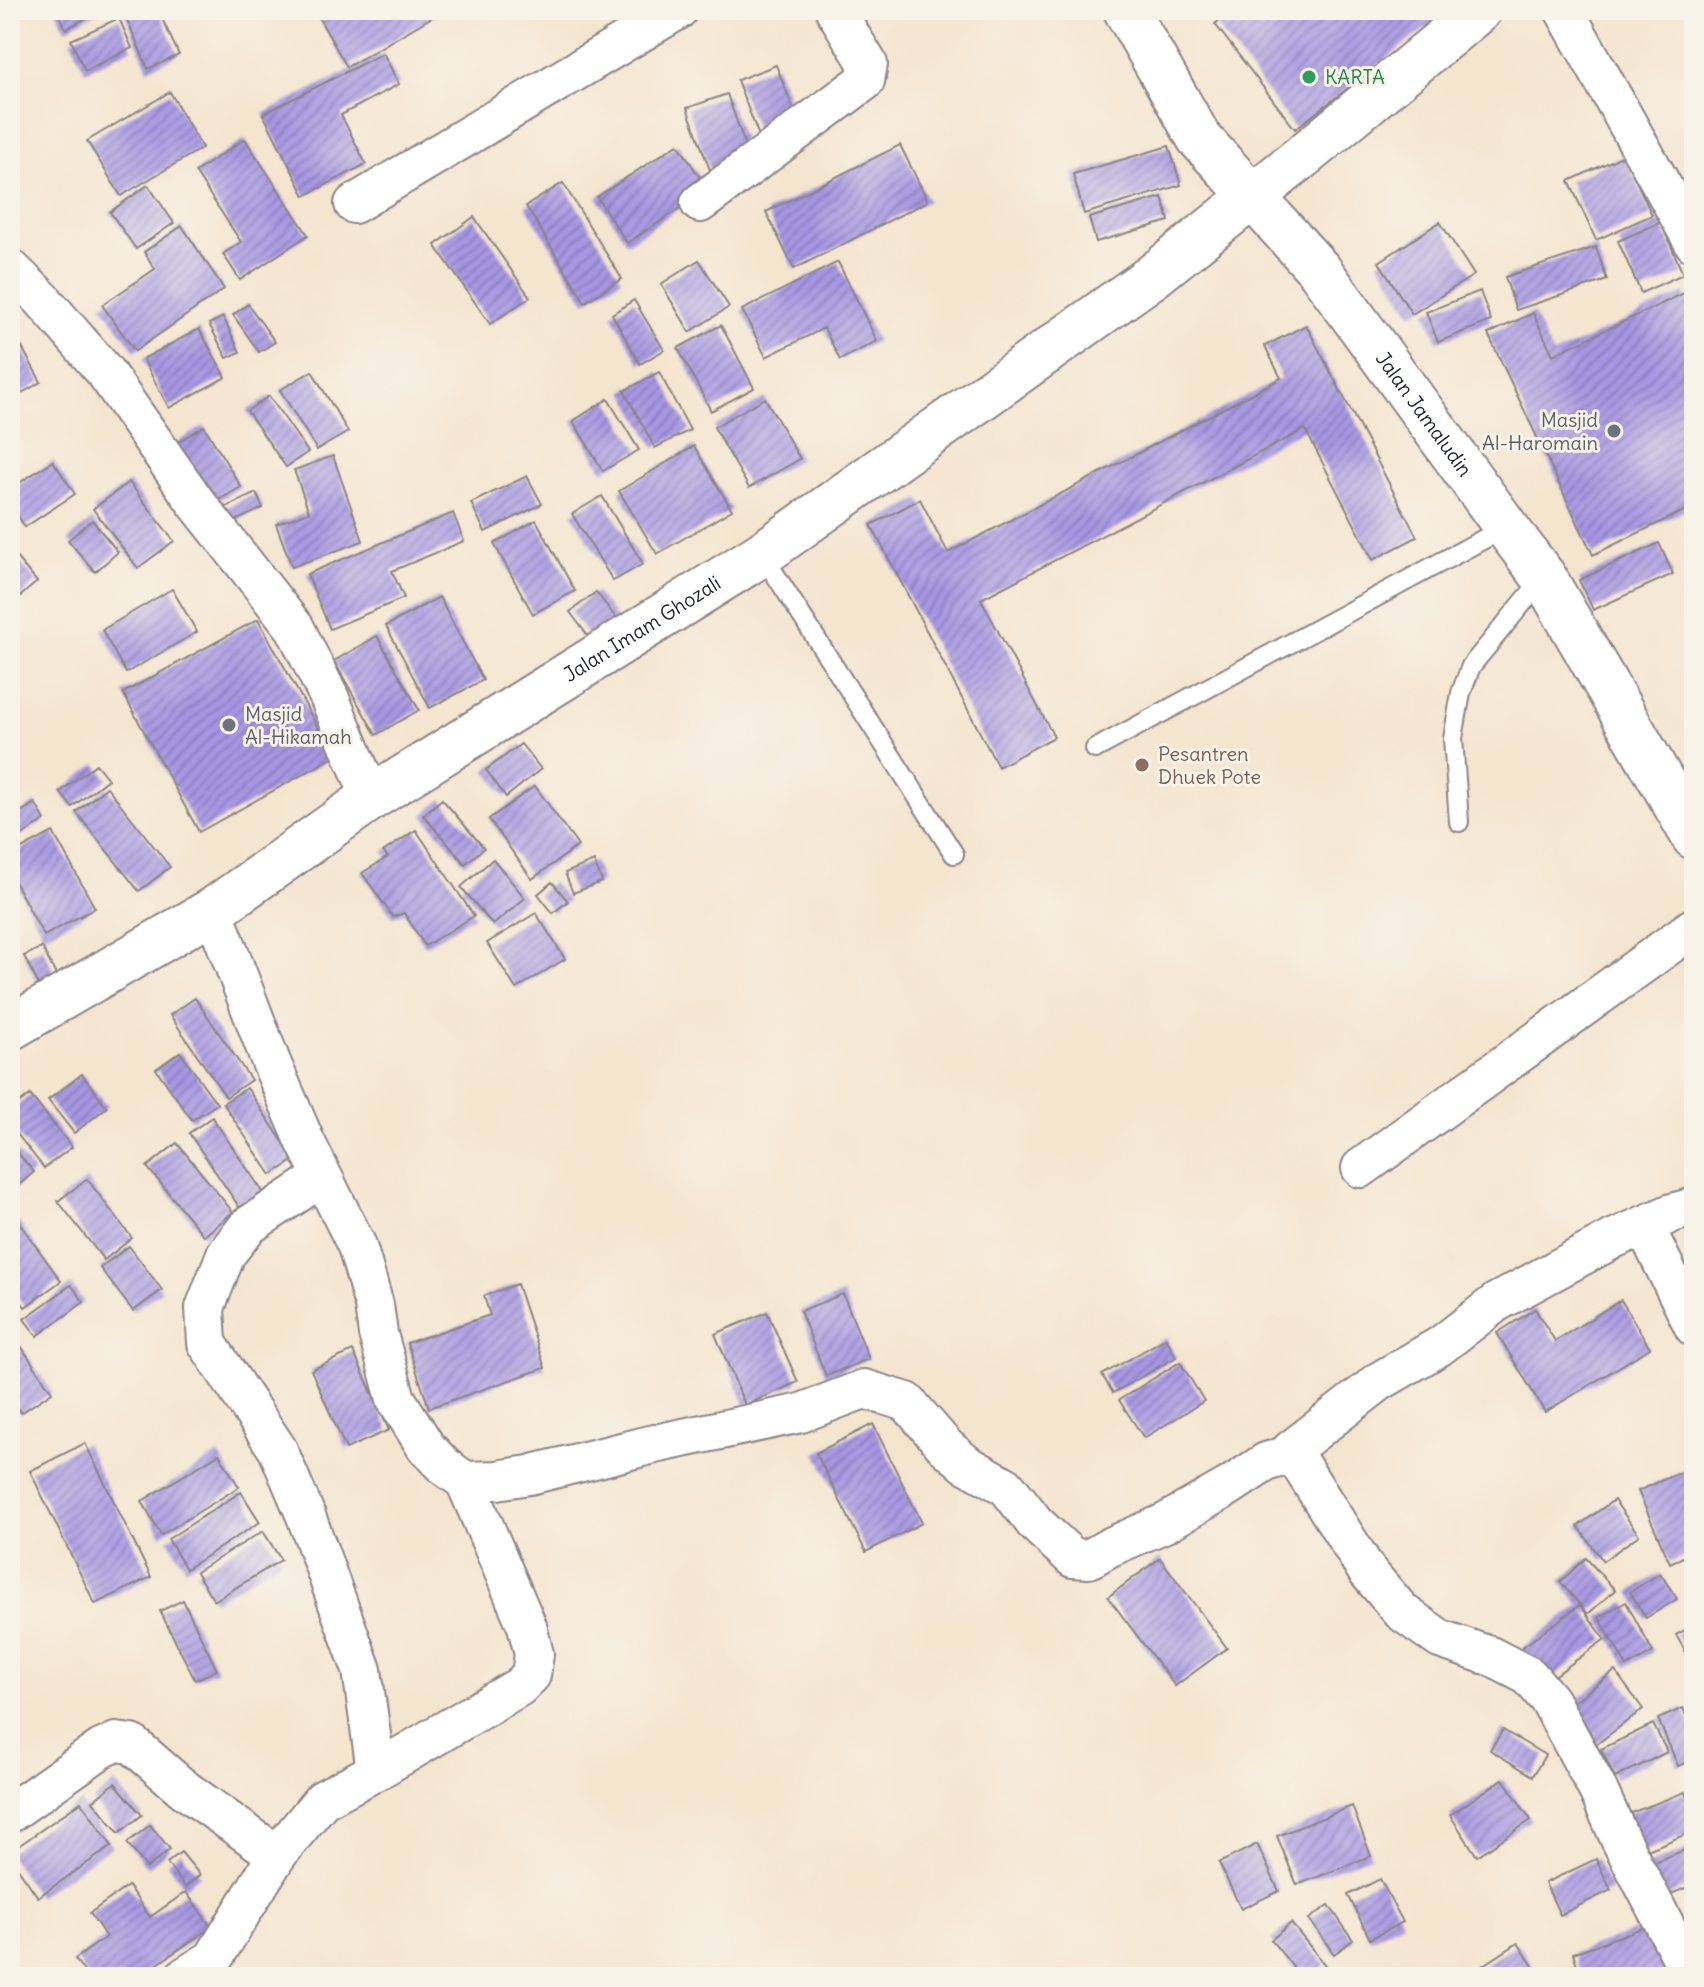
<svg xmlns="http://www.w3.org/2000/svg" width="1704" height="1987" font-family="Delius,sans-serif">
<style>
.building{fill:url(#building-hatch)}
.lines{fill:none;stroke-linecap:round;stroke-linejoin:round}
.service-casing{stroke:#8b8485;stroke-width:22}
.minor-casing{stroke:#8b8485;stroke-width:42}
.tertiary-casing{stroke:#8b8485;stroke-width:48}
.service{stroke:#fff;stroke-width:18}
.minor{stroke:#fff;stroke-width:38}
.tertiary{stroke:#fff;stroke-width:44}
.leisure-dot{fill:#2e9e5b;stroke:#f7f3e8;stroke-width:3}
.worship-dot{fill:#6b7280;stroke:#f7f3e8;stroke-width:3}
.education-dot{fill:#8d6e63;stroke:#f7f3e8;stroke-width:3}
.labels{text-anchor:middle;stroke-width:6;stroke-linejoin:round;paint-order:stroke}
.leisure-label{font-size:20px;fill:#27864d;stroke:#f7f3e8;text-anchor:start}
.street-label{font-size:20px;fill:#22223b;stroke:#f7f3e8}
.worship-label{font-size:20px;fill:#5b616d;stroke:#f7f3e8;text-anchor:end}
.education-label{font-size:20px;fill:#785e54;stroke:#f7f3e8;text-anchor:start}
</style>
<defs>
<pattern id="building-hatch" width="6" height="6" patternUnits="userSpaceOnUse" patternTransform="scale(2)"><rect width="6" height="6" fill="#a797e3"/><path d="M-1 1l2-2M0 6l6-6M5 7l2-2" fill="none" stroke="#887bb9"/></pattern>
</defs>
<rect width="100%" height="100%" fill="#f7f3e8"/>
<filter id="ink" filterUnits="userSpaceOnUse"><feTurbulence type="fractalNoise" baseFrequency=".0125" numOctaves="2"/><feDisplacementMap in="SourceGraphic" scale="16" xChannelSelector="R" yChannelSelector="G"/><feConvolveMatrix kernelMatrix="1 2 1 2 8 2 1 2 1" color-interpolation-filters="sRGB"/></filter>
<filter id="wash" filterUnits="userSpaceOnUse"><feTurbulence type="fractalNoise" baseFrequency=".006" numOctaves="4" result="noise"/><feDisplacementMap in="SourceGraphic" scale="32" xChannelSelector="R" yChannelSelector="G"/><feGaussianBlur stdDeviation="1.8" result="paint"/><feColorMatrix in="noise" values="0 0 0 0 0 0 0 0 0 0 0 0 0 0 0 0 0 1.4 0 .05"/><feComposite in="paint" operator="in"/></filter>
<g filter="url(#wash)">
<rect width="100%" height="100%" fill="#f4e5cf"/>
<g id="blocks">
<!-- building -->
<g class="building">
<polygon points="56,10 102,10 66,29"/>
<polygon points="123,10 158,10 179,55 148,69"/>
<polygon points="325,10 444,10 347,67 317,15"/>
<polygon points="1233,10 1449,10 1295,129 1215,24"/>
<polygon points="119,18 132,48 85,71 71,40"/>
<polygon points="383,53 399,84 341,115 366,164 305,196 263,114"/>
<polygon points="776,65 798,121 759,136 737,80"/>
<polygon points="170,92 202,148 121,196 87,141"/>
<polygon points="727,94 749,156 710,170 687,108"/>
<polygon points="245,139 308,235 240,280 223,254 241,242 195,172"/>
<polygon points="678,144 708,190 627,243 597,197"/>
<polygon points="900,145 928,201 794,269 766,212"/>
<polygon points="1169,146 1181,185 1084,214 1073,174"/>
<polygon points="1624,155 1652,215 1596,240 1569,181"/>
<polygon points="563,183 622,279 585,302 526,206"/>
<polygon points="148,185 174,223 136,249 110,212"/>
<polygon points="1162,197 1169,221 1096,242 1089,218"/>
<polygon points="474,217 530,297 490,324 435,245"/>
<polygon points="1440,222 1474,275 1412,314 1379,262"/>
<polygon points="1661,222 1683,274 1641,293 1618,241"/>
<polygon points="182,226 224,289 135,351 102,305 155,269 144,252"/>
<polygon points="1596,247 1607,280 1516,310 1505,277"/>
<polygon points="699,260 729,307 690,332 661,284"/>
<polygon points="838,262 877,341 840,360 824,328 766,357 742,310"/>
<polygon points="1480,291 1491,321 1438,342 1426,312"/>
<polygon points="1684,293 1694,314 1694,506 1593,555 1488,334 1533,313 1553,355"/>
<polygon points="634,300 664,350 640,364 612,314"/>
<polygon points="248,304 275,342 259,352 233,315"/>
<polygon points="223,317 240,352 227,358 209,324"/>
<polygon points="721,325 754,388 711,411 678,348"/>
<polygon points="1306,325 1417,537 1373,560 1305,429 981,599 1054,737 998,767 871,525 920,499 948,553 1281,378 1265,346"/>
<polygon points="199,329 226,377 169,408 143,359"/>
<polygon points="19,342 41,382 10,400 10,347"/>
<polygon points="312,371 348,432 317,450 280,390"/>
<polygon points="659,372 690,430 655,448 624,391"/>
<polygon points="269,396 308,452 286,467 247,411"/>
<polygon points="765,398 800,459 749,488 714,427"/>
<polygon points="608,399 639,450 603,471 573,421"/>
<polygon points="204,426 241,487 212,504 175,444"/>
<polygon points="694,446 732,510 657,554 619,491"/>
<polygon points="333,456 363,541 292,567 276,524 309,512 294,470"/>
<polygon points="53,461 75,494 25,527 10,503 10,489"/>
<polygon points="527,476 542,504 485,532 471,503"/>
<polygon points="129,482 174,541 138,568 93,509"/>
<polygon points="256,493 263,508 229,524 222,509"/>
<polygon points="602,496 643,564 613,581 572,514"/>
<polygon points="453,513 464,541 392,571 404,598 330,629 307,574"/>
<polygon points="92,520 118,552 95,572 68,540"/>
<polygon points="536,520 575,591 533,614 494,544"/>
<polygon points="1659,543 1673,574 1593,610 1579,580"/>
<polygon points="10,550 37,582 10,605"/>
<polygon points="172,589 197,632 126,673 102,630"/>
<polygon points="596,592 617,619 591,640 570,612"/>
<polygon points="439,597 483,680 430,708 386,626"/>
<polygon points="258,619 334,757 199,832 123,693"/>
<polygon points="377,636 419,710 376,735 334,661"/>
<polygon points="521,744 541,769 506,797 486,770"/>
<polygon points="96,764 108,779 72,807 60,792"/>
<polygon points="535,786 578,846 532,879 489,819"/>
<polygon points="107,787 170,867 139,891 76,812"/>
<polygon points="442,799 484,848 465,864 423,815"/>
<polygon points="35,803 45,820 10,843 10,819"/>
<polygon points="416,830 474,916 425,946 404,913 393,917 362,873 388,857 383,852"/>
<polygon points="53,832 95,908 44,936 10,874 10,855"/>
<polygon points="493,859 525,898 493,925 461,887"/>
<polygon points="594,861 602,882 573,893 565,873"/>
<polygon points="552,882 568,901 553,913 538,894"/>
<polygon points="536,913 565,959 516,989 487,943"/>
<polygon points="42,947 57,977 40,987 24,956"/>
<polygon points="195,998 251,1080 226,1097 170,1015"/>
<polygon points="180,1052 217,1104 192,1120 156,1069"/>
<polygon points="82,1074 107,1107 74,1133 48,1100"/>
<polygon points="247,1088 295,1160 271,1175 223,1103"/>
<polygon points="30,1095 72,1147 44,1168 10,1125 10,1111"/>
<polygon points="212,1117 263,1192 240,1208 189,1133"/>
<polygon points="177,1143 233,1212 204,1236 147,1167"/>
<polygon points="10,1144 34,1172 10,1193"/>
<polygon points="87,1179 132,1238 104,1260 58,1201"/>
<polygon points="15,1217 61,1281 25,1307 10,1286 10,1220"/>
<polygon points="129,1246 162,1290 133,1311 100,1268"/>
<polygon points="517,1284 545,1368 429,1408 407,1343 490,1315 484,1296"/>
<polygon points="71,1285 84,1302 37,1336 24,1319"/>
<polygon points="843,1294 869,1359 826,1376 800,1311"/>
<polygon points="1621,1300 1650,1348 1545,1412 1497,1333 1535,1309 1555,1341"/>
<polygon points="767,1312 798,1382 745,1405 715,1334"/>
<polygon points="10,1330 52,1392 21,1413 10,1396"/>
<polygon points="1166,1338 1176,1357 1113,1393 1102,1375"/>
<polygon points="353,1351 389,1430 346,1449 311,1370"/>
<polygon points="1180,1362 1204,1401 1144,1438 1119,1400"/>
<polygon points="873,1424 922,1523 866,1552 816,1453"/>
<polygon points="85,1443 151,1577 95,1604 30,1471"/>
<polygon points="219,1454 239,1487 161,1535 142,1501"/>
<polygon points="1694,1466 1694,1552 1670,1563 1638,1491"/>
<polygon points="241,1492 260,1522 186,1569 168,1539"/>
<polygon points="1614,1500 1639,1535 1603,1561 1578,1526"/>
<polygon points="263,1531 281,1560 214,1601 196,1572"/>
<polygon points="1160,1558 1227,1648 1175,1686 1108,1597"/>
<polygon points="1586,1558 1615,1590 1588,1614 1560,1582"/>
<polygon points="1660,1573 1677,1599 1646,1618 1630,1592"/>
<polygon points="183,1600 217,1670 195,1680 160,1611"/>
<polygon points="1626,1602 1653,1652 1627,1667 1599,1617"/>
<polygon points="1580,1605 1605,1639 1545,1683 1520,1649"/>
<polygon points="1694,1625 1694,1667 1676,1635"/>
<polygon points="1615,1671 1643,1709 1589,1750 1560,1712"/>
<polygon points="1683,1708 1694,1734 1694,1759 1678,1766 1658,1719"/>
<polygon points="1653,1724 1667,1752 1615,1778 1601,1749"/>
<polygon points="1503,1730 1545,1755 1533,1776 1490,1750"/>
<polygon points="1503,1779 1531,1820 1477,1856 1450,1815"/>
<polygon points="115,1783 142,1815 119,1833 93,1801"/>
<polygon points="1685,1792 1694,1816 1694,1831 1638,1854 1623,1816"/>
<polygon points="81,1802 112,1846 38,1897 10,1857 10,1852"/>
<polygon points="1352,1806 1371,1856 1297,1885 1277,1836"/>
<polygon points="150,1825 170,1849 147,1868 127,1843"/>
<polygon points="1257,1844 1279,1891 1241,1909 1219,1863"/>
<polygon points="1694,1846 1694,1885 1658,1899 1645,1866"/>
<polygon points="181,1852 200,1875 185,1887 167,1863"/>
<polygon points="1596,1859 1611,1890 1560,1915 1545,1883"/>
<polygon points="1380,1879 1403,1922 1370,1939 1348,1895"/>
<polygon points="128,1886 150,1917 186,1892 211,1927 139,1977 88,1977 75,1959 106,1937 90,1913"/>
<polygon points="1329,1905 1353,1940 1334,1954 1309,1919"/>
<polygon points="1694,1912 1694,1955 1677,1921"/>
<polygon points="1291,1923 1325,1965 1311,1977 1301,1977 1271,1940"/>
<polygon points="1656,1923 1676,1977 1581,1977 1573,1953"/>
<polygon points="1518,1943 1540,1977 1488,1977 1481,1967"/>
</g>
</g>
</g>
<g filter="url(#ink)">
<use href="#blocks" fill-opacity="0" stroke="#8b8485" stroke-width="2"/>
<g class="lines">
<!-- service casing -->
<g class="service-casing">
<g id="service">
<polyline points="762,554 954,854"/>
<polyline points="1095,749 1506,527"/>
<polyline points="1459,822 1453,738 1461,693 1471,666 1544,577"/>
</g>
</g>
<!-- minor casing -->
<g class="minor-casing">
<g id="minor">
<polyline points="1564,10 1694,243"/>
<polyline points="700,203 865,81 868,64 835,10"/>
<polyline points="354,204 678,10"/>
<polyline points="10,268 42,299 105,372 195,501 295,628 330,699 371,798"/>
<polyline points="213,910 271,1062 305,1141 357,1246 374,1305 378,1334 396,1399 426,1447 444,1466 465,1481 497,1480 529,1475 650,1445 801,1413 864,1389 907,1402 945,1446 966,1464 1007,1487 1035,1523 1073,1558 1089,1559 1110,1547 1165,1523 1228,1487 1266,1462 1288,1455 1291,1450 1380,1381 1440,1346 1497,1302 1613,1239 1672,1213 1694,1207"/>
<polyline points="1361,1168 1694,927"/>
<polyline points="322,1177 248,1226 226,1254 205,1308 207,1343 278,1450 306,1516 362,1670 376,1771"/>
<polyline points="1644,1225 1694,1327"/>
<polyline points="1291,1450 1367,1571 1402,1612 1440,1639 1490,1656 1529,1676 1550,1701 1598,1790 1621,1841 1692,1977"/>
<polyline points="10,1813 101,1749 116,1742 132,1744 184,1789 277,1855"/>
<polyline points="184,1977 213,1959 277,1855 322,1800 376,1771 519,1687 531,1675 534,1654 527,1626 465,1481"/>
</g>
</g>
<!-- tertiary casing -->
<g class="tertiary-casing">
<g id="tertiary">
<path id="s1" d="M 1126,10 L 1199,138 L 1320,271 L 1506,527 L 1544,577 L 1694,837"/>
<path id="s2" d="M 10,1028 L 213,910 L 371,798 L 762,554 L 1153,276 L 1314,147 L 1479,10"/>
</g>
</g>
<!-- service -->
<use href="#service" class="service"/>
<!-- minor -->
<use href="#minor" class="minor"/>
<!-- tertiary -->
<use href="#tertiary" class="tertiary"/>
</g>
</g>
<!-- markers -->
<circle class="leisure-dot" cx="1309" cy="77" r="8"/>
<g class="worship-dot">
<circle cx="1614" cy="431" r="8"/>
<circle cx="229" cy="725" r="8"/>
</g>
<circle class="education-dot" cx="1142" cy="765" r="8"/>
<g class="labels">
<!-- leisure labels -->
<g class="leisure-label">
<text x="1325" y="84">KARTA</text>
</g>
<!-- street labels -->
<g class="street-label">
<text dy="7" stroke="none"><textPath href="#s1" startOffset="504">Jalan Jamaludin</textPath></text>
<text dy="7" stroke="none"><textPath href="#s2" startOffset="748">Jalan Imam Ghozali</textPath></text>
</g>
<!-- worship labels -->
<g class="worship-label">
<text x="1598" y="427">Masjid<tspan x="1598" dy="23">Al-Haromain</tspan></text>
<text x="245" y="721" text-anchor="start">Masjid<tspan x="245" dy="23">Al-Hikamah</tspan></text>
</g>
<!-- education labels -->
<g class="education-label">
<text x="1158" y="761">Pesantren<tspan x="1158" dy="23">Dhuek Pote</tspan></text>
</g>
</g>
<!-- margin -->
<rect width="1704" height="1987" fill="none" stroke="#f7f3e8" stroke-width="40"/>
</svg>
